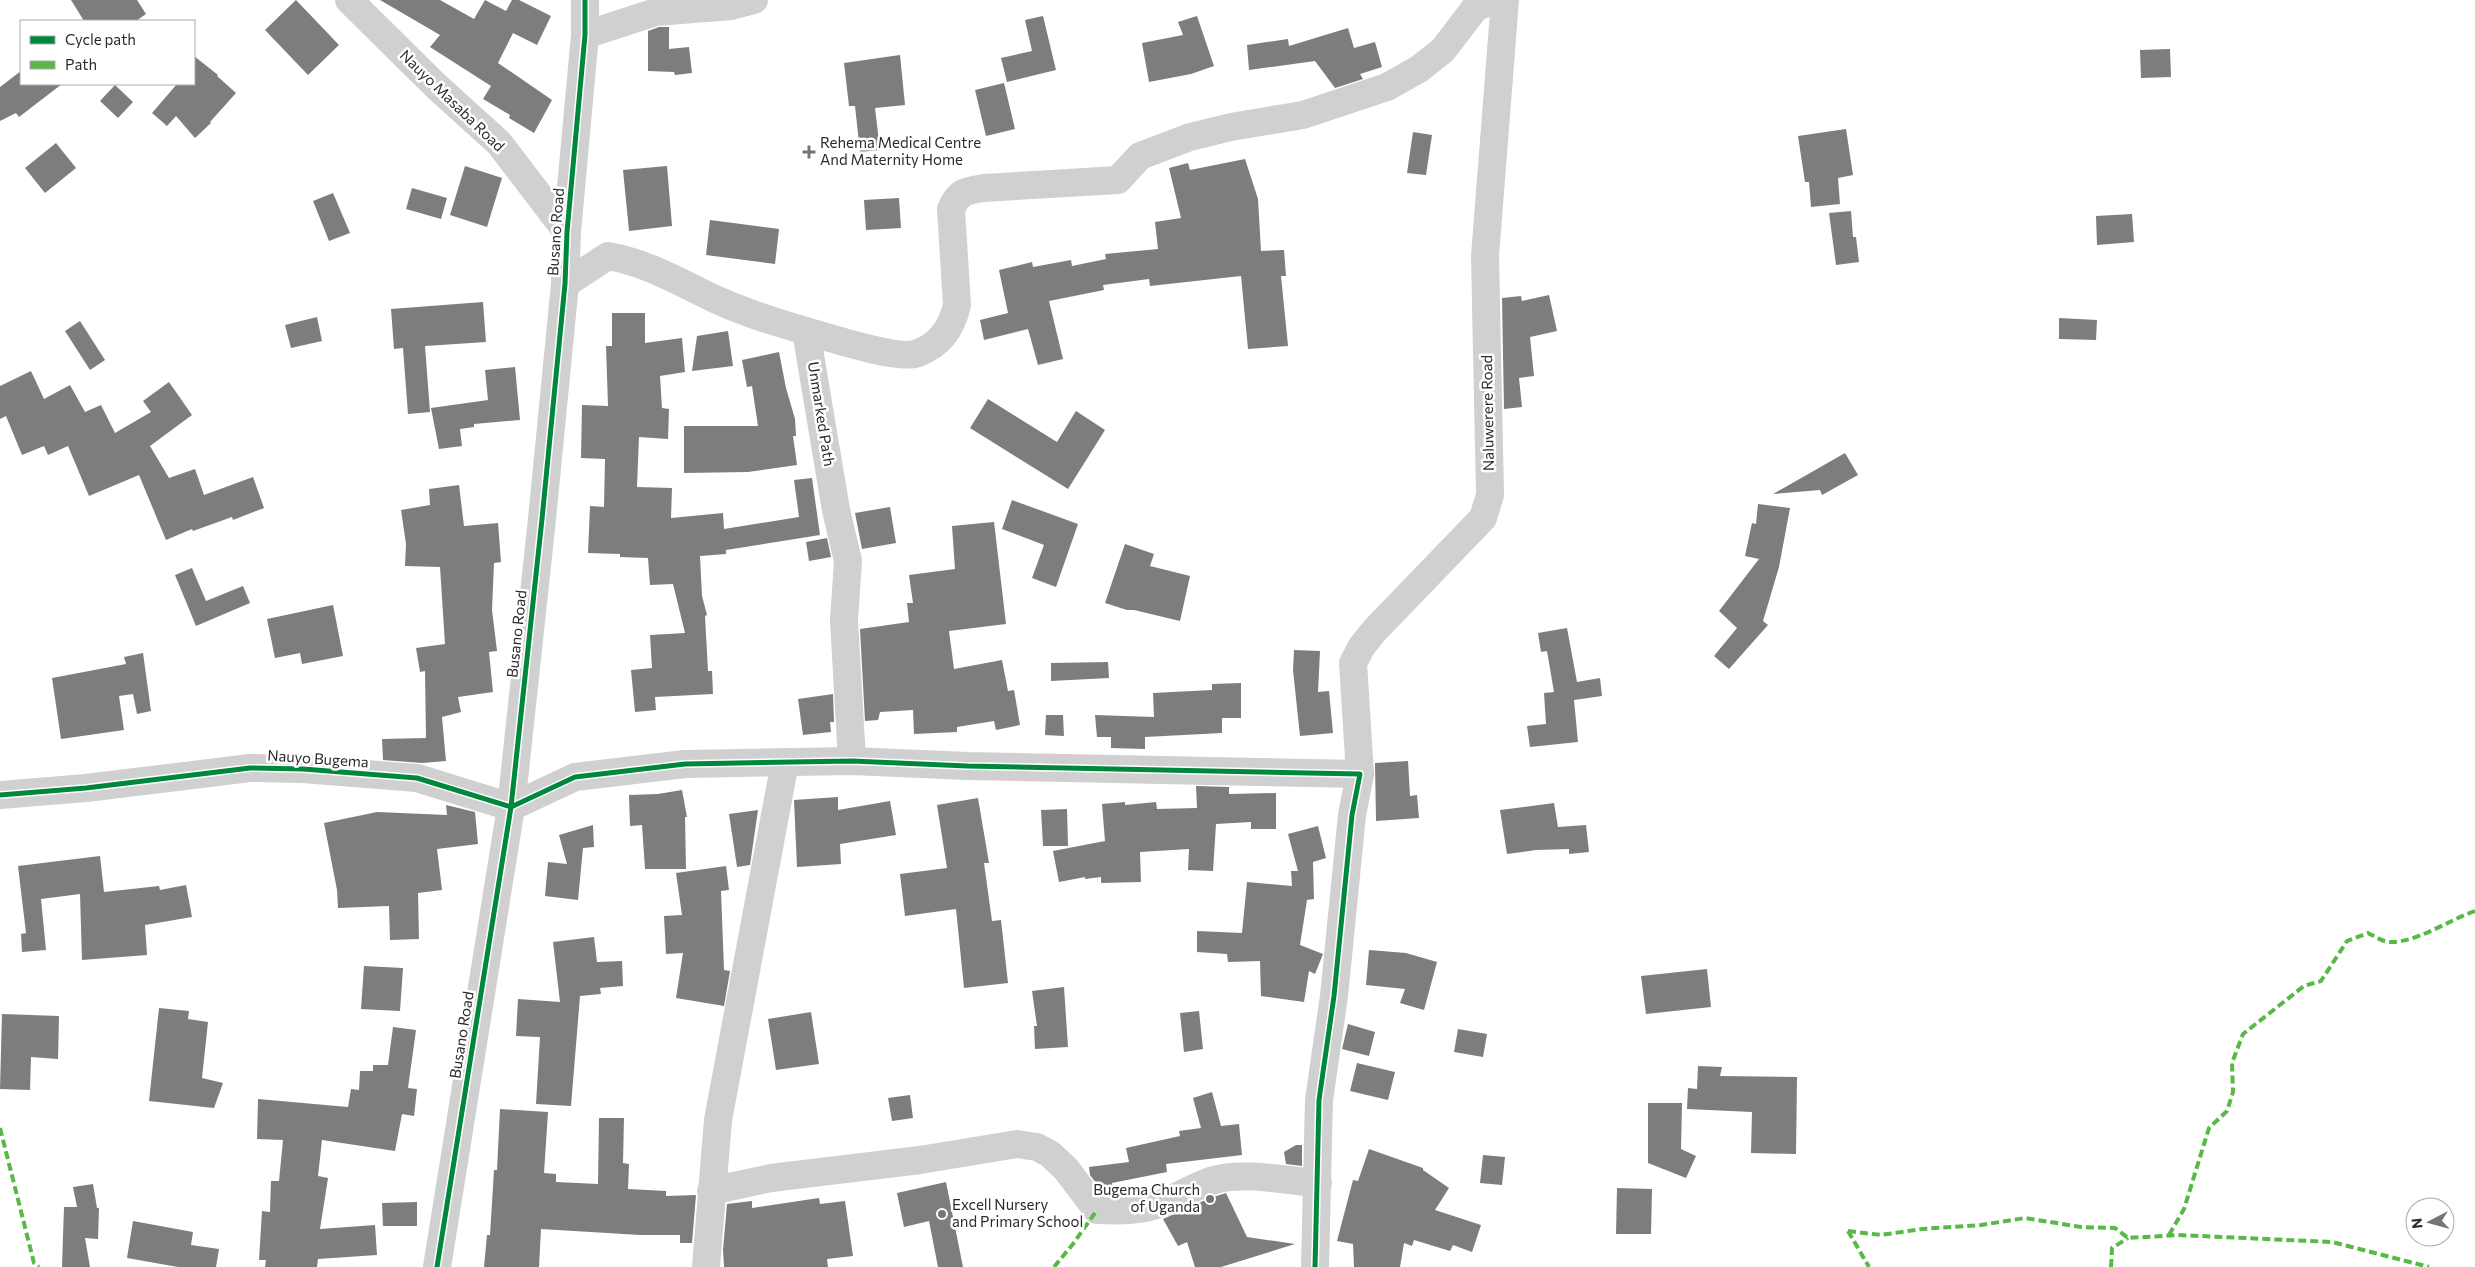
<svg xmlns="http://www.w3.org/2000/svg" width="2475" height="1267" font-family="Commissioner,sans-serif">
<style>
.building{fill:#7d7d7d}
.lines{fill:none;stroke-linecap:round;stroke-linejoin:round}
.minor{stroke:#d0d0d0;stroke-width:28}
.tertiary{stroke:#d0d0d0;stroke-width:28}
.quiet{stroke:#58b947;stroke-width:4;stroke-dasharray:8 4;stroke-linecap:butt}
.cycleway-casing{stroke:#fff;stroke-width:8}
.cycleway{stroke:#00873e;stroke-width:5}
.poi-dot{fill:#757575;stroke:#fff;stroke-width:2}
.labels{text-anchor:middle;stroke-width:5;stroke-linejoin:round;paint-order:stroke}
.street-label{font-size:15px;fill:#2b2b2b;stroke:#fff}
.poi-label{font-size:15px;fill:#2b2b2b;stroke:#fff;text-anchor:start}
</style>
<rect width="100%" height="100%" fill="#fff"/>
<!-- building -->
<g class="building">
<polygon points="71,0 137,0 146,14 136,21 84,21"/>
<polygon points="296,0 339,45 308,75 265,30"/>
<polygon points="380,0 440,0 474,19 485,0 506,11 512,0 519,0 551,16 537,45 513,33 498,63 552,100 534,133 509,118 510,115 483,99 491,86 430,47 440,35"/>
<polygon points="1043,16 1056,70 1007,82 1001,58 1032,51 1025,20"/>
<polygon points="1197,16 1214,66 1191,74 1149,82 1142,43 1183,35 1178,22"/>
<polygon points="659,27 669,27 669,49 689,47 692,73 675,75 674,72 648,71 648,31"/>
<polygon points="1348,28 1354,48 1375,42 1382,67 1360,74 1363,79 1335,88 1315,61 1249,70 1247,45 1288,39 1289,46"/>
<polygon points="2170,49 2171,77 2141,78 2140,50"/>
<polygon points="900,55 905,105 875,108 880,150 860,152 855,106 849,106 844,63"/>
<polygon points="194,56 218,75 217,76 236,93 210,122 211,123 195,138 176,116 167,126 152,113 177,84 194,84"/>
<polygon points="21,71 21,84 62,84 19,117 16,113 0,121 0,87"/>
<polygon points="1004,83 1015,129 986,136 975,90"/>
<polygon points="115,85 133,102 118,118 100,101"/>
<polygon points="1846,129 1853,175 1838,178 1840,204 1811,207 1809,182 1805,182 1798,136"/>
<polygon points="1413,132 1432,135 1426,175 1407,173"/>
<polygon points="56,143 76,168 45,193 25,168"/>
<polygon points="1245,159 1258,199 1261,251 1284,250 1286,276 1281,276 1288,346 1248,349 1241,276 1150,286 1149,279 1103,285 1104,290 1049,301 1063,359 1038,365 1028,329 984,340 980,320 1008,313 999,270 1032,262 1033,267 1071,260 1072,266 1106,259 1105,254 1158,249 1155,222 1181,218 1169,168 1188,163 1190,170"/>
<polygon points="465,166 502,178 487,227 450,215"/>
<polygon points="667,166 672,226 629,231 623,170"/>
<polygon points="412,188 447,198 441,219 406,209"/>
<polygon points="333,193 350,233 329,241 313,201"/>
<polygon points="899,198 901,228 866,230 864,200"/>
<polygon points="1851,211 1853,237 1856,237 1859,262 1836,265 1829,213"/>
<polygon points="2132,214 2134,242 2097,245 2096,216"/>
<polygon points="710,220 779,229 775,264 706,255"/>
<polygon points="1549,295 1557,331 1530,337 1534,376 1519,378 1522,407 1504,409 1502,298 1521,296 1522,301"/>
<polygon points="483,302 486,342 425,346 430,412 408,414 403,348 394,349 391,309"/>
<polygon points="612,313 645,313 645,343 682,338 685,372 660,376 662,408 669,409 668,439 639,437 637,487 672,488 671,518 723,513 724,529 799,517 794,480 812,478 820,535 726,550 726,554 700,556 702,596 707,615 705,616 708,671 712,671 713,694 655,697 656,710 635,712 631,670 652,668 650,635 685,633 673,584 650,585 648,558 620,557 620,554 588,553 590,506 604,507 605,459 581,458 582,405 608,406 606,346 612,346"/>
<polygon points="317,317 322,341 291,348 285,325"/>
<polygon points="2059,318 2097,320 2096,340 2059,339"/>
<polygon points="80,321 105,360 90,370 65,331"/>
<polygon points="728,331 733,366 692,371 697,336"/>
<polygon points="779,352 786,388 795,419 796,436 793,436 797,465 748,472 684,473 684,426 758,426 752,386 747,387 742,360"/>
<polygon points="515,367 520,420 474,424 474,427 460,429 462,446 439,449 431,408 488,400 485,370"/>
<polygon points="31,371 44,399 70,385 85,412 101,405 115,433 151,412 143,401 169,382 192,415 150,446 169,478 195,469 204,495 253,477 264,508 233,520 232,517 193,531 192,529 166,540 139,475 89,496 68,446 48,455 44,446 22,455 6,416 0,419 0,386"/>
<polygon points="988,399 1057,442 1076,411 1105,430 1068,489 970,428"/>
<polygon points="1845,453 1858,475 1822,495 1820,490 1773,494"/>
<polygon points="459,485 464,526 498,523 501,562 494,563 492,610 497,651 489,652 493,692 458,697 461,712 442,717 446,761 422,763 383,760 382,739 426,738 425,671 420,672 416,648 445,644 440,567 405,566 406,544 401,510 430,505 429,489"/>
<polygon points="1012,500 1078,524 1056,587 1032,578 1044,545 1002,529"/>
<polygon points="1758,504 1790,508 1779,567 1763,621 1768,625 1729,669 1714,656 1737,628 1719,611 1759,559 1745,556 1752,523 1756,524"/>
<polygon points="890,507 896,543 862,549 855,513"/>
<polygon points="994,522 1006,624 949,631 954,669 1002,660 1008,691 1014,690 1020,725 996,730 994,721 957,727 957,732 914,734 913,710 880,712 878,720 865,721 860,629 909,622 907,603 913,603 909,575 955,569 952,526"/>
<polygon points="827,538 831,557 809,561 806,542"/>
<polygon points="1125,544 1154,554 1150,566 1190,576 1180,621 1134,610 1127,610 1105,603"/>
<polygon points="192,568 206,601 243,586 250,603 196,626 175,575"/>
<polygon points="333,605 343,656 302,664 300,653 275,658 267,619"/>
<polygon points="1567,628 1577,682 1600,678 1602,696 1574,700 1578,742 1530,747 1527,726 1546,724 1544,693 1554,692 1547,651 1541,652 1538,633"/>
<polygon points="1294,650 1320,651 1318,692 1329,691 1333,733 1300,736 1293,670"/>
<polygon points="143,653 151,711 137,714 133,694 119,696 124,730 61,739 52,678 126,664 124,657"/>
<polygon points="1108,662 1109,678 1051,681 1051,663"/>
<polygon points="1241,683 1241,718 1222,718 1222,733 1145,737 1145,749 1111,748 1111,737 1097,737 1095,715 1154,717 1153,693 1212,690 1212,684"/>
<polygon points="833,694 834,722 830,722 831,732 803,735 798,699"/>
<polygon points="1046,715 1063,715 1064,736 1045,735"/>
<polygon points="1408,761 1410,796 1417,795 1419,818 1376,821 1375,763"/>
<polygon points="1196,786 1229,787 1229,794 1276,793 1276,829 1251,829 1251,822 1216,824 1213,871 1188,870 1189,849 1140,852 1141,882 1101,883 1101,877 1085,879 1085,877 1059,882 1053,851 1105,841 1102,804 1125,802 1125,805 1156,802 1157,809 1197,808"/>
<polygon points="682,790 687,817 685,817 686,869 645,869 642,825 630,826 629,795 658,794"/>
<polygon points="838,797 838,810 890,801 896,835 840,844 841,864 797,867 794,800"/>
<polygon points="978,798 989,863 984,863 992,921 1001,920 1008,983 964,988 956,909 905,916 900,874 947,868 937,805"/>
<polygon points="1554,803 1558,827 1586,825 1589,852 1569,854 1569,849 1536,850 1507,854 1500,810"/>
<polygon points="446,805 475,812 478,844 437,849 442,890 418,893 419,939 390,940 389,906 338,908 337,890 324,823 377,812 447,815"/>
<polygon points="1067,809 1068,846 1043,846 1041,810"/>
<polygon points="758,810 750,865 737,867 729,814"/>
<polygon points="593,825 594,847 583,848 578,900 545,896 548,862 567,864 559,835"/>
<polygon points="1318,826 1326,858 1313,862 1314,899 1307,900 1300,945 1323,954 1315,974 1309,971 1304,1002 1261,996 1260,961 1228,962 1227,954 1197,952 1197,931 1242,933 1247,882 1292,886 1291,871 1298,871 1288,834"/>
<polygon points="100,856 104,892 159,886 160,890 186,885 192,917 145,925 147,955 82,960 80,894 41,899 46,950 22,952 21,934 26,933 18,866"/>
<polygon points="726,866 729,890 721,891 724,970 730,971 724,1006 676,998 683,953 666,954 664,916 682,915 676,873"/>
<polygon points="594,937 597,962 622,961 623,986 600,988 601,994 580,996 571,1106 536,1104 540,1037 516,1036 518,999 560,1002 553,942"/>
<polygon points="1369,950 1406,953 1437,962 1424,1010 1400,1003 1405,989 1366,985"/>
<polygon points="364,966 403,968 400,1011 361,1009"/>
<polygon points="1707,969 1711,1007 1646,1014 1641,976"/>
<polygon points="1064,987 1068,1047 1035,1049 1034,1026 1037,1026 1032,991"/>
<polygon points="159,1008 189,1011 188,1019 208,1022 202,1078 223,1083 214,1108 149,1101"/>
<polygon points="1199,1011 1203,1049 1184,1052 1180,1013"/>
<polygon points="811,1012 819,1064 776,1070 768,1019"/>
<polygon points="2,1014 59,1016 58,1059 31,1057 30,1090 0,1089"/>
<polygon points="1348,1024 1375,1032 1369,1056 1342,1049"/>
<polygon points="393,1027 416,1030 408,1088 417,1089 414,1116 402,1114 395,1151 322,1140 318,1176 328,1178 320,1229 375,1225 377,1255 318,1259 317,1267 265,1267 266,1260 259,1260 262,1211 270,1212 271,1181 279,1181 283,1140 257,1139 258,1099 348,1107 351,1089 359,1090 360,1071 373,1071 373,1065 388,1065"/>
<polygon points="1458,1029 1487,1034 1483,1057 1454,1052"/>
<polygon points="1357,1063 1395,1072 1388,1100 1350,1091"/>
<polygon points="1698,1066 1722,1067 1720,1076 1797,1077 1796,1154 1751,1153 1752,1112 1687,1109 1688,1088 1697,1089"/>
<polygon points="1212,1092 1221,1126 1239,1124 1242,1155 1166,1164 1167,1172 1112,1183 1113,1195 1105,1195 1090,1175 1089,1167 1129,1162 1126,1148 1180,1136 1179,1131 1201,1128 1193,1098"/>
<polygon points="910,1095 913,1118 892,1121 888,1098"/>
<polygon points="1648,1103 1682,1103 1681,1149 1696,1156 1686,1178 1648,1163"/>
<polygon points="500,1109 548,1112 544,1173 556,1174 556,1182 598,1184 599,1118 624,1118 623,1163 629,1164 628,1189 666,1191 666,1196 696,1195 692,1243 680,1243 680,1235 640,1235 541,1229 539,1267 484,1267 487,1235 490,1235 494,1170 497,1170"/>
<polygon points="1296,1145 1302,1145 1302,1166 1286,1164 1284,1152"/>
<polygon points="1369,1149 1423,1168 1423,1170 1449,1188 1435,1210 1481,1225 1472,1252 1453,1245 1450,1251 1414,1240 1412,1246 1404,1243 1400,1267 1354,1267 1353,1244 1337,1241 1353,1180 1358,1181"/>
<polygon points="1483,1155 1505,1157 1502,1185 1480,1183"/>
<polygon points="946,1182 963,1267 938,1267 929,1221 904,1227 897,1193"/>
<polygon points="93,1184 97,1208 99,1208 98,1239 85,1238 90,1267 62,1267 64,1207 77,1207 73,1187"/>
<polygon points="1617,1188 1652,1189 1651,1234 1616,1234"/>
<polygon points="1226,1193 1247,1237 1295,1244 1221,1267 1195,1267 1187,1242 1178,1246 1163,1219 1210,1198"/>
<polygon points="819,1198 820,1204 845,1201 853,1256 827,1259 828,1267 724,1267 723,1250 727,1204 752,1201 752,1208"/>
<polygon points="417,1202 417,1226 383,1226 382,1203"/>
<polygon points="133,1221 193,1232 191,1245 219,1249 216,1267 178,1267 127,1258"/>
</g>
<g class="lines">
<!-- minor -->
<g class="minor">
<polyline points="349,0 436,86 499,143 567,232"/>
<polyline points="585,35 656,12 731,6 754,0"/>
<path d="M 565,284 L 608,256 C 648,263 679,282 715,299 C 745,313 775,322 806,331 L 836,510 L 848,561 L 844,620 L 852,761"/>
<path d="M 806,331 C 828,337 899,361 918,353 C 940,345 952,327 957,305 L 951,209 C 959,191 966,191 984,188 L 1118,180 L 1140,156 L 1190,137 L 1231,127 L 1303,115 L 1387,87 L 1419,69 L 1443,50 L 1475,8 L 1493,0"/>
<polyline points="1360,774 1353,663 1362,646 1375,630 1483,518 1490,495 1485,256 1505,0"/>
<polyline points="0,795 86,788 250,768 303,769 417,778 511,807 575,777 685,764 852,761 967,766 1360,774 1352,815 1334,996 1319,1100 1315,1267"/>
<path d="M 711,1191 L 771,1178 L 920,1160 L 1017,1144 L 1037,1147 L 1050,1154 L 1066,1169 L 1097,1210 C 1120,1211 1143,1211 1165,1202 C 1182,1195 1200,1183 1218,1179 C 1245,1172 1289,1181 1318,1183"/>
<polyline points="706,1267 718,1120 785,762"/>
</g>
<!-- tertiary -->
<polyline class="tertiary" points="437,1267 511,807 542,519 565,284 567,232 585,35 585,0"/>
<!-- quiet -->
<g class="quiet">
<polyline points="0,1128 34,1263 39,1267"/>
<polyline points="1848,1231 1881,1235 1922,1229 1981,1225 2025,1218 2081,1227 2115,1228 2128,1238 2178,1235 2332,1242 2429,1267"/>
<polyline points="1848,1231 1869,1267"/>
<path d="M 2169,1235 L 2184,1209 L 2209,1128 L 2227,1111 L 2233,1092 L 2232,1063 L 2243,1034 L 2304,986 L 2321,981 L 2347,941 L 2368,933 C 2374,936 2383,942 2390,942 C 2416,943 2451,919 2475,911"/>
<polyline points="1054,1267 1073,1244 1097,1210"/>
<polyline points="2111,1267 2112,1248 2128,1238"/>
</g>
<!-- cycleway casing -->
<g class="cycleway-casing">
<g id="cycleway">
<polyline points="0,795 86,788 250,768 303,769 417,778 511,807 575,777 685,764 852,761 967,766 1360,774 1352,815 1334,996 1319,1100 1315,1267"/>
<polyline points="437,1267 511,807 542,519 565,284 567,232 585,35 585,0"/>
</g>
</g>
<!-- cycleway -->
<use href="#cycleway" class="cycleway"/>
</g>
<!-- markers -->
<g class="poi-dot">
<path d="M806.5 144.5h5v5h5v5h-5v5h-5v-5h-5v-5h5z"/>
<circle cx="1210" cy="1199" r="5"/>
<circle cx="942" cy="1214" r="5"/>
</g>
<g class="labels">
<!-- street labels -->
<g class="street-label">
<text transform="translate(452 101) rotate(44)" y="5">Nauyo Masaba Road</text>
<text transform="translate(556 232) rotate(-86)" y="5">Busano Road</text>
<text transform="translate(1488 413) rotate(-91)" y="5">Naluwerere Road</text>
<text transform="translate(821 414) rotate(81)" y="5">Unmarked Path</text>
<text transform="translate(517 634) rotate(-84)" y="5">Busano Road</text>
<text transform="translate(318 759) rotate(4)" y="5">Nauyo Bugema</text>
<text transform="translate(462 1035) rotate(-81)" y="5">Busano Road</text>
</g>
<!-- poi labels -->
<g class="poi-label">
<text x="820" y="148">Rehema Medical Centre<tspan x="820" dy="17">And Maternity Home</tspan></text>
<text x="1200" y="1195" text-anchor="end">Bugema Church<tspan x="1200" dy="17">of Uganda</tspan></text>
<text x="952" y="1210">Excell Nursery<tspan x="952" dy="17">and Primary School</tspan></text>
</g>
</g>
<!-- legend -->
<rect x="20" y="20" width="175" height="65" fill="#ffffff" stroke="#aaaaaa"/>
<rect x="30" y="36" width="25" height="8" fill="#00873e" stroke="#aaaaaa"/>
<text x="65" y="45" font-size="15" fill="#2b2b2b">Cycle path</text>
<rect x="30" y="61" width="25" height="8" fill="#58b947" stroke="#aaaaaa"/>
<text x="65" y="70" font-size="15" fill="#2b2b2b">Path</text>
<!-- north arrow -->
<g transform="translate(2430 1222) rotate(264)"><circle r="24" fill="#ffffff" stroke="#aaaaaa"/>
<path d="M0-4L9 19L0 12L-9 19Z" fill="#757575"/>
<text y="-8" font-size="14" font-weight="bold" text-anchor="middle" fill="#2b2b2b">N</text>
</g>
</svg>
